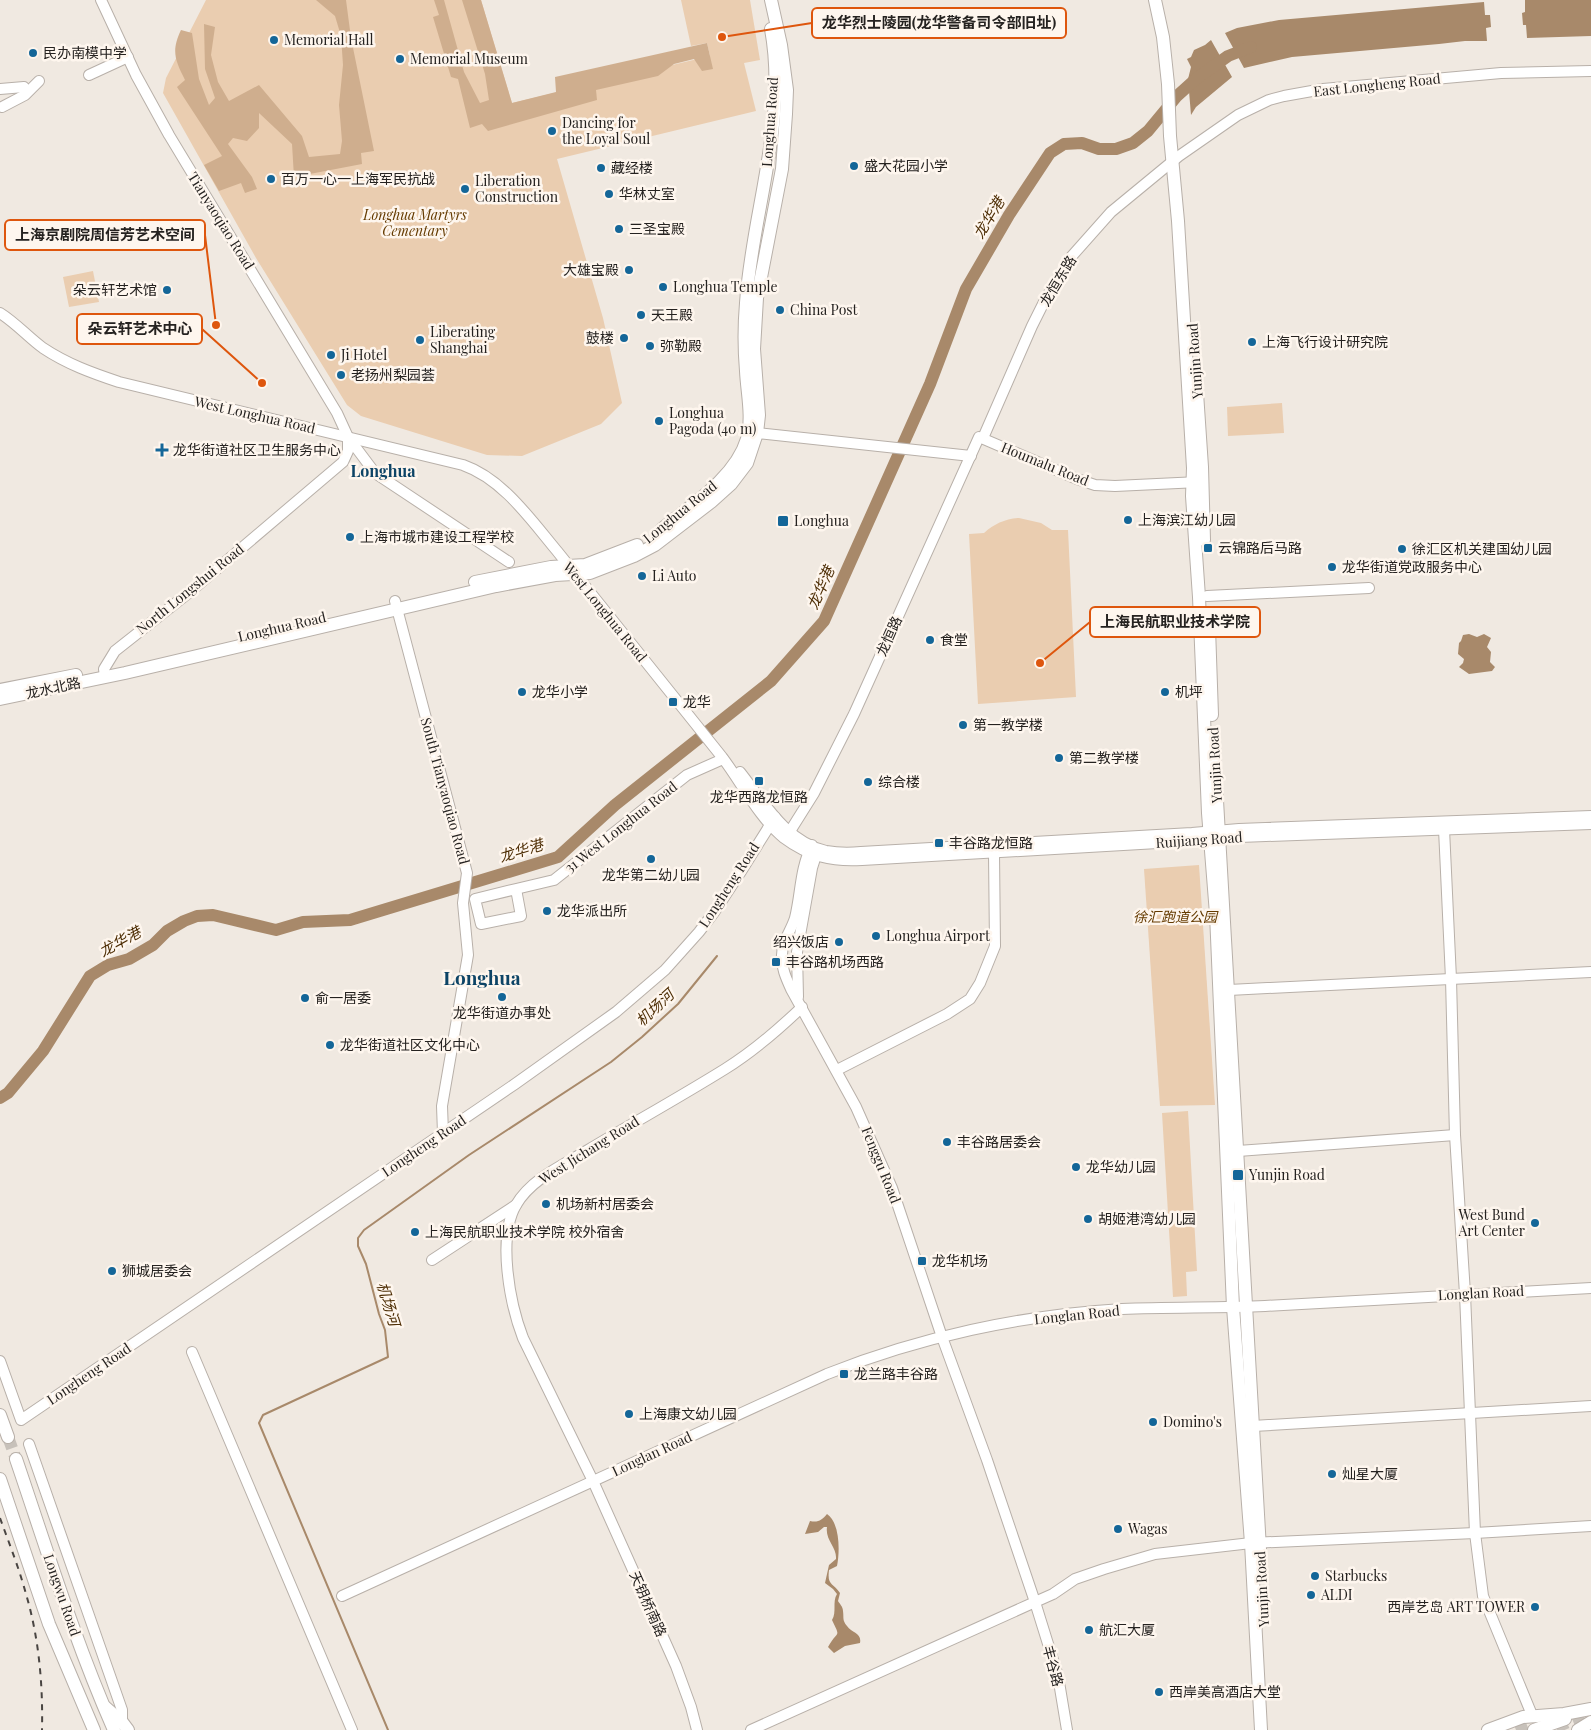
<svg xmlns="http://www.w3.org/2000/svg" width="1591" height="1730" font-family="'Playfair Display','Noto Sans SC',serif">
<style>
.green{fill:#eacdb0}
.forest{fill:#cfae8e}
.water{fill:#a8896a}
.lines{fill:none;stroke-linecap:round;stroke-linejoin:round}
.stream{stroke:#a8896a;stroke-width:2}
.river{stroke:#a8896a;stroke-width:12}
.major-tunnel{stroke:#c7c1ba;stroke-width:12;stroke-dasharray:12 6;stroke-linecap:butt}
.minor-casing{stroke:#b8b0a9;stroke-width:12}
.major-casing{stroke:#b8b0a9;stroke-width:14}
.minor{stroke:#fff;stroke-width:10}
.major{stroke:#fff;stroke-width:12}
.rail{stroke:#494542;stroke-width:2;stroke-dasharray:6 6;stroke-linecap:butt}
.poi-dot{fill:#146698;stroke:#fef6ee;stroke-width:2}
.labels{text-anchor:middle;stroke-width:5;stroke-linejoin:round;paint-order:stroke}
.poi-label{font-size:14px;fill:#252220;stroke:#fef6ee;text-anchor:start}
.street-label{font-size:14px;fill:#252220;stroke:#fef6ee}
.park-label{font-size:14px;font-style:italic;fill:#653b00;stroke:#fef6ee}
.water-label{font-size:15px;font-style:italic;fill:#4e2e05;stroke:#fef6ee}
.quarter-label{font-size:16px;font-weight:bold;fill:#0d4466;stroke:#fef6ee}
.district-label{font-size:19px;font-weight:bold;fill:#0d4466;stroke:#fef6ee}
.leader{fill:none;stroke:#de560d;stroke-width:2}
.callout-dot{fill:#de560d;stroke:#fef6ee;stroke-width:2}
.callout{fill:#fef6ee;stroke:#de560d;stroke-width:2}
.callout-label{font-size:15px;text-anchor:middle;font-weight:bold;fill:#252220}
</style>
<rect width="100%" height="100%" fill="#f0e9e1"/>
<!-- green -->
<g class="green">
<polygon points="206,0 481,0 512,103 710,56 707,43 691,46 681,0 750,0 760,60 744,63 756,111 557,159 603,318 622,403 601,424 522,456 487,455 361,416 347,405 256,258 163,93 166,78"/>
<polygon points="93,271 99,302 69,307 63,277"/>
<polygon points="1282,403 1284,433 1228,436 1227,407"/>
<path d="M 1019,518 L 1041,523 L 1052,530 L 1068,530 L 1076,697 L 978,704 L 969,534 L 984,533 C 994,524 1005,519 1019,518 Z"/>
<polygon points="1199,865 1215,1105 1160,1106 1144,869"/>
<polygon points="1188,1111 1197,1271 1186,1272 1187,1296 1173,1297 1162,1113"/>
</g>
<!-- forest -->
<g class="forest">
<path d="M 316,0 L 346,0 L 351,38 L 374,151 L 361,153 L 362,164 L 294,177 L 292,144 L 259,113 L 259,128 L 247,141 L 233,138 L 228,144 L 252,177 L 257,189 L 245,193 L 241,183 L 219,191 L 204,165 L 222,156 L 177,87 L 185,80 C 175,60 171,51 181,30 L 192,33 L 199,79 L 209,105 L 215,98 L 205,69 L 204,24 L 215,27 L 211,55 L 218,82 L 229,101 L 259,85 L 302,136 L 309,157 L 340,154 L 342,141 L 339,105 L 343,65 L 341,36 L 335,16 Z"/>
<polygon points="434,0 444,0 464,72 480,103 489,100 485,74 462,0 481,0 512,103 556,92 555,77 707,43 713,69 702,71 694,59 674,64 658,76 596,90 597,100 488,131 482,124 470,128 458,79 451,77 433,17 439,15"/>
</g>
<!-- water -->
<g class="water">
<polygon points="1525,0 1591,0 1591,36 1527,38 1526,25 1523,25 1522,13 1525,12"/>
<polygon points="1484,2 1485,15 1490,15 1491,27 1486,28 1487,41 1465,41 1439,44 1292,57 1244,68 1225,33 1237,28 1279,20"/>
<polygon points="1211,40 1232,77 1196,107 1191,115 1188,79 1191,67 1187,59 1191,57 1194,50 1205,45"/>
<polygon points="1469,634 1477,637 1484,634 1491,638 1487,647 1491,652 1490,662 1495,667 1492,671 1469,674 1459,667 1463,663 1464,659 1458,654 1459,643 1461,641 1463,635"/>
<path d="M 827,1514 C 840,1523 840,1551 837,1566 L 829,1570 C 827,1586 833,1582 840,1593 L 838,1601 C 840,1604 843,1607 843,1611 C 844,1618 842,1620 847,1626 C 852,1633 862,1633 860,1643 L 845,1646 L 834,1653 L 828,1647 C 838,1629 841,1639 832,1620 C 837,1612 832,1602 837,1594 L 833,1589 L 825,1583 L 829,1565 L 836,1559 C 837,1547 825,1540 827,1527 L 824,1527 L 818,1532 L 805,1534 L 810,1521 C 818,1523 822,1520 827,1514 Z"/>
</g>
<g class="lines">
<!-- stream -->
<polyline class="stream" points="388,1730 259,1423 263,1415 388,1357 385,1330 379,1314 366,1264 358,1246 358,1238 364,1230 469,1155 611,1062 642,1037 678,1004 717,956"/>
<!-- river -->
<polyline class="river" points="0,1098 8,1093 43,1051 90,976 108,965 129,959 153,945 167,931 184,921 197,916 213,915 276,930 303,922 350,920 558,857 615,805 771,681 824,621 930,384 966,289 1009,215 1050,153 1064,144 1082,143 1099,149 1116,149 1133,143 1148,131 1177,96 1197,78 1228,56 1251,47"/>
<!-- major-tunnel -->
<g class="major-tunnel">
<polyline points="8,1437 16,1459"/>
<polyline points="1556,1727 1591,1713"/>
<polyline points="1516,1730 1551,1717"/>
</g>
<!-- minor casing -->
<g class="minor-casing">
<g id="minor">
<polyline points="101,0 136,75 169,135 337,413 348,437 375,473 509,562"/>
<polyline points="89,75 128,57"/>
<polyline points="0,89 24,87"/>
<polyline points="2,107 25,95 39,81"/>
<path d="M 0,313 C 16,323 28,337 43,348 C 67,364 92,373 119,382 L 463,465 C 503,479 531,520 557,551 C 612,619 667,688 722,757 C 741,782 760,819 784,838 C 808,856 832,862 862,860 L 1192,841 L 1240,837 L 1591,824"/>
<polyline points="757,433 971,456"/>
<polyline points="983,438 1032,326 1045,300 1071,257 1111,212 1179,156 1238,115 1269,100 1284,96 1323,89 1501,73 1591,71"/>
<polyline points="1207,596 1369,588"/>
<polyline points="395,601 467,873 463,903 468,955 442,1106 443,1133"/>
<polyline points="105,677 104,669 115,651 191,591 343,462 348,451 348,437"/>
<path d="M 740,772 C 763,801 786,842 826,851 C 838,853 850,853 861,852 L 1192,833 L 1239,829 L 1591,816"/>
<polyline points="1444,829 1451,979 1455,1135 1465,1294 1475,1533 1483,1596 1532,1715"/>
<polyline points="787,836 814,793 854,714 979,437 1077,479 1095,485 1115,486 1199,482"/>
<path d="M 812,845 C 800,868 801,894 795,918 C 791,931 782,941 782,955 C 781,967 786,978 791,989 L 856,1107 L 892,1188 L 942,1337 L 987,1460 L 1035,1602 L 1058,1676 L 1067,1730"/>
<polyline points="516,889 475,899 481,924 521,916 516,889 554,880 687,775 723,759"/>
<polyline points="1229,990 1591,972"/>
<polyline points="798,997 797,952 812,868 818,849"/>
<polyline points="837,1070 947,1014 970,999 980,983 995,946 994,853"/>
<polyline points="1238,1151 1455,1135"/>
<polyline points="432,1260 516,1205"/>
<polyline points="192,1352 352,1730"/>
<polyline points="0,1361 21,1420 515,1084 616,1012 665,970 699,932 715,911 740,873 775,817"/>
<polyline points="1253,1426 1591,1406"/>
<polyline points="29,1444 122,1710 122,1722"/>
<path d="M 342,1596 L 827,1374 C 919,1337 1022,1315 1122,1309 C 1170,1307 1218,1308 1265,1306 C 1374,1301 1482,1293 1591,1288"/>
<path d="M 697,1730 L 691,1707 L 676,1666 L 593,1481 L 523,1338 C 510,1304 497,1238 516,1205 C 531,1179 563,1165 588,1150 C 633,1123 680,1097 725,1069 C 754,1051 778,1030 802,1007"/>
<polyline points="751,1730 1035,1602 1053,1594 1075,1579 1104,1569 1155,1554 1251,1543 1475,1533 1591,1526"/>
</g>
</g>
<!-- major casing -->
<g class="major-casing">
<g id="major">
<polyline points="1155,0 1163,37 1168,84 1170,136 1178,221 1193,468 1192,496 1199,597 1208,813 1216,914 1233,1307 1251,1543 1261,1730"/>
<polyline points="1196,378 1202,467 1204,540"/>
<path d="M 662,529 C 692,505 736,477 747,439 C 753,417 747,393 746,371 C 744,348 744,326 746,303 C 752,212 788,122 771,29"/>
<polyline points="475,582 551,567 585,565 637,545"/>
<polyline points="1209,628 1212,715"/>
<polyline points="0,690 76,675"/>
<polyline points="0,699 125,673 496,586 555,575 590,573 634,556 655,545 711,502 731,484 747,463 757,433 759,415 754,349 757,298 782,169 786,114 787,90 781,45 771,0"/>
<polyline points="1214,748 1260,1549"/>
<polyline points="0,1415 8,1437"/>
<path d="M 16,1459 C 47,1550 75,1642 114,1730"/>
<polyline points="0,1479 49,1624 94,1730"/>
<polyline points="105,1707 122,1722 128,1730"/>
<polyline points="1488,1730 1523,1717 1564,1714 1591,1709"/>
<polyline points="1534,1730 1565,1719"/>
<polyline points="1578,1730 1591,1722"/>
</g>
</g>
<!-- minor -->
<use href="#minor" class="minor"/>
<!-- major -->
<use href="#major" class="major"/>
<!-- rail -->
<path class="rail" d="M 0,1518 C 9,1543 19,1568 26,1594 C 39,1638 43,1685 42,1730"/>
</g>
<!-- markers -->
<g class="poi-dot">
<circle cx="274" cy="40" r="5"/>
<circle cx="33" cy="53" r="5"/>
<circle cx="400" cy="59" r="5"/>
<circle cx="552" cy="131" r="5"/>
<circle cx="854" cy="166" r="5"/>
<circle cx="601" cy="168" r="5"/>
<circle cx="271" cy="179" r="5"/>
<circle cx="465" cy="189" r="5"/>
<circle cx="609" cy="194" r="5"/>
<circle cx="619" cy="229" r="5"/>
<circle cx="629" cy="270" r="5"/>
<circle cx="663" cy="287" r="5"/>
<circle cx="167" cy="290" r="5"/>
<circle cx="780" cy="310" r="5"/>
<circle cx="641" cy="315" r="5"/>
<circle cx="624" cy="338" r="5"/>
<circle cx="420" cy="340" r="5"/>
<circle cx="1252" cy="342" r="5"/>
<circle cx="650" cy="346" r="5"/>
<circle cx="331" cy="355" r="5"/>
<circle cx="341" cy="375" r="5"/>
<circle cx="659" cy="421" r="5"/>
<path d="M159.5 442.5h5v5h5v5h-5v5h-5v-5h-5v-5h5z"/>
<circle cx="1128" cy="520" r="5"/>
<rect x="777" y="515" width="12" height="12" rx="2.5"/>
<circle cx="350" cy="537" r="5"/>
<rect x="1203" y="543" width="10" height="10" rx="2.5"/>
<circle cx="1402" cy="549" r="5"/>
<circle cx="1332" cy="567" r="5"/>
<circle cx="642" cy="576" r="5"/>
<circle cx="930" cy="640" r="5"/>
<circle cx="522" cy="692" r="5"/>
<circle cx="1165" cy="692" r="5"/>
<rect x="668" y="697" width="10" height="10" rx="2.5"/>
<circle cx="963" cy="725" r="5"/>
<circle cx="1059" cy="758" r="5"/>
<rect x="754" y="776" width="10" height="10" rx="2.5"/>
<circle cx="868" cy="782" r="5"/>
<rect x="934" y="838" width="10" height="10" rx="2.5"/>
<circle cx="651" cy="859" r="5"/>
<circle cx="547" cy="911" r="5"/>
<circle cx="876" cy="936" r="5"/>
<circle cx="839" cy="942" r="5"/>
<rect x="771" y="957" width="10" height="10" rx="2.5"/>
<circle cx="502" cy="997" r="5"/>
<circle cx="305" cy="998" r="5"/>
<circle cx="330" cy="1045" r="5"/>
<circle cx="947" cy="1142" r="5"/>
<circle cx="1076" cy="1167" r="5"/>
<rect x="1232" y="1169" width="12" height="12" rx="2.5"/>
<circle cx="546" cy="1204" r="5"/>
<circle cx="1088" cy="1219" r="5"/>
<circle cx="1535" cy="1223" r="5"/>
<circle cx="415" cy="1232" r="5"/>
<rect x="917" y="1256" width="10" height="10" rx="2.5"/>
<circle cx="112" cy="1271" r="5"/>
<rect x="839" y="1369" width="10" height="10" rx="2.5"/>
<circle cx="629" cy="1414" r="5"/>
<circle cx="1153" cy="1422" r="5"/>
<circle cx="1332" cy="1474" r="5"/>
<circle cx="1118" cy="1529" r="5"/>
<circle cx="1315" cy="1576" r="5"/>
<circle cx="1311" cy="1595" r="5"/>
<circle cx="1535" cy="1607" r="5"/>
<circle cx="1089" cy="1630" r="5"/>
<circle cx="1159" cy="1692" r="5"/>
</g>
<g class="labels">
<!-- poi labels -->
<g class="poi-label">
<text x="284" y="45">Memorial Hall</text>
<text x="43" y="58">民办南模中学</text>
<text x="410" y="64">Memorial Museum</text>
<text x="562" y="128">Dancing for<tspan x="562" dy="16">the Loyal Soul</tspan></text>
<text x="864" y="171">盛大花园小学</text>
<text x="611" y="173">藏经楼</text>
<text x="281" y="184">百万一心一上海军民抗战</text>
<text x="475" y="186">Liberation<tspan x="475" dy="16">Construction</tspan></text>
<text x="619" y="199">华林丈室</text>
<text x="629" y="234">三圣宝殿</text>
<text x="619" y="275" text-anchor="end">大雄宝殿</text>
<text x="673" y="292">Longhua Temple</text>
<text x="157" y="295" text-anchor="end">朵云轩艺术馆</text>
<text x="790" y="315">China Post</text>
<text x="651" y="320">天王殿</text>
<text x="430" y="337">Liberating<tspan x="430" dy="16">Shanghai</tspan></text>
<text x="614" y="343" text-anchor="end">鼓楼</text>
<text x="1262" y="347">上海飞行设计研究院</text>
<text x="660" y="351">弥勒殿</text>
<text x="341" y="360">Ji Hotel</text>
<text x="351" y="380">老扬州梨园荟</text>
<text x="669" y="418">Longhua<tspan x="669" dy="16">Pagoda (40 m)</tspan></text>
<text x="173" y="455">龙华街道社区卫生服务中心</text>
<text x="1138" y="525">上海滨江幼儿园</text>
<text x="794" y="526">Longhua</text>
<text x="360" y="542">上海市城市建设工程学校</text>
<text x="1218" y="553">云锦路后马路</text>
<text x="1412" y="554">徐汇区机关建国幼儿园</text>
<text x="1342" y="572">龙华街道党政服务中心</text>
<text x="652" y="581">Li Auto</text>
<text x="940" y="645">食堂</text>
<text x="532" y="697">龙华小学</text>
<text x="1175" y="697">机坪</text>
<text x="683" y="707">龙华</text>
<text x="973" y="730">第一教学楼</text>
<text x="1069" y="763">第二教学楼</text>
<text x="878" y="787">综合楼</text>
<text x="759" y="802" text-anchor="middle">龙华西路龙恒路</text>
<text x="949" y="848">丰谷路龙恒路</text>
<text x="651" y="880" text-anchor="middle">龙华第二幼儿园</text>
<text x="557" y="916">龙华派出所</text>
<text x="886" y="941">Longhua Airport</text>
<text x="829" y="947" text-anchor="end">绍兴饭店</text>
<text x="786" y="967">丰谷路机场西路</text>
<text x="315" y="1003">俞一居委</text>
<text x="502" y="1018" text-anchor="middle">龙华街道办事处</text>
<text x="340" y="1050">龙华街道社区文化中心</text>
<text x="957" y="1147">丰谷路居委会</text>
<text x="1086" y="1172">龙华幼儿园</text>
<text x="1249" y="1180">Yunjin Road</text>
<text x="556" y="1209">机场新村居委会</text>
<text x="1525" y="1220" text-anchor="end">West Bund<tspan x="1525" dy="16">Art Center</tspan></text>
<text x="1098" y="1224">胡姬港湾幼儿园</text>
<text x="425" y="1237">上海民航职业技术学院 校外宿舍</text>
<text x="932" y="1266">龙华机场</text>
<text x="122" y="1276">狮城居委会</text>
<text x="854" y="1379">龙兰路丰谷路</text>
<text x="639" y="1419">上海康文幼儿园</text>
<text x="1163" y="1427">Domino's</text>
<text x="1342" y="1479">灿星大厦</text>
<text x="1128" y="1534">Wagas</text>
<text x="1325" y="1581">Starbucks</text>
<text x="1321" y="1600">ALDI</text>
<text x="1525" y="1612" text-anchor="end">西岸艺岛 ART TOWER</text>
<text x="1099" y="1635">航汇大厦</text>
<text x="1169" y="1697">西岸美高酒店大堂</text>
</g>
<!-- street labels -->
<g class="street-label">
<text transform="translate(1377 85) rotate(-6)" y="5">East Longheng Road</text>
<text transform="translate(770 122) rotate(-86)" y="5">Longhua Road</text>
<text transform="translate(221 221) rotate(58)" y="5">Tianyaoqiao Road</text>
<text transform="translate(1058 281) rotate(-59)" y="5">龙恒东路</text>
<text transform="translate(1195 361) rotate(-94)" y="5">Yunjin Road</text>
<text transform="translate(255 415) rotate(13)" y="5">West Longhua Road</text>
<text transform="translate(1045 464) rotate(22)" y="5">Houmalu Road</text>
<text transform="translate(680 512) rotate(-39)" y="5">Longhua Road</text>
<text transform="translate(190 589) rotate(-39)" y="5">North Longshui Road</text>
<text transform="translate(605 612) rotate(51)" y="5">West Longhua Road</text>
<text transform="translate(282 627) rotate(-13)" y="5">Longhua Road</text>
<text transform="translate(889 636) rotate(-66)" y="5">龙恒路</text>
<text transform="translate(53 688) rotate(-12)" y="5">龙水北路</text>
<text transform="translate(1215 765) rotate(-93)" y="5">Yunjin Road</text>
<text transform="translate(445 791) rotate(75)" y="5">South Tianyaoqiao Road</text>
<text transform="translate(621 827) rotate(-38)" y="5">31 West Longhua Road</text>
<text transform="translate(1199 840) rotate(-4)" y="5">Ruijiang Road</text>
<text transform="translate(729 885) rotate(-57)" y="5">Longheng Road</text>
<text transform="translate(424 1146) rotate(-34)" y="5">Longheng Road</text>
<text transform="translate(589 1150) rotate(-32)" y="5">West Jichang Road</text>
<text transform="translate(881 1165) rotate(68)" y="5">Fenggu Road</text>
<text transform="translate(1481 1293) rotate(-3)" y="5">Longlan Road</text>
<text transform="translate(1077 1315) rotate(-6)" y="5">Longlan Road</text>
<text transform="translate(89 1374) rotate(-34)" y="5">Longheng Road</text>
<text transform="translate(652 1454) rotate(-25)" y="5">Longlan Road</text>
<text transform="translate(1262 1589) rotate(-93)" y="5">Yunjin Road</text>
<text transform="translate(62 1595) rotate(71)" y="5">Longwu Road</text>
<text transform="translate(648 1604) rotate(66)" y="5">天钥桥南路</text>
<text transform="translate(1053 1666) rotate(75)" y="5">丰谷路</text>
</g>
<!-- park labels -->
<g class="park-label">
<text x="415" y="220">Longhua Martyrs<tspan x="415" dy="16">Cementary</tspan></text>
<text x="1175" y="922">徐汇跑道公园</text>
</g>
<!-- water labels -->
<g class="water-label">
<text transform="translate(989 218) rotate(-59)" y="5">龙华港</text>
<text transform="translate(821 588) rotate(-66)" y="5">龙华港</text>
<text transform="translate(521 851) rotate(-17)" y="5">龙华港</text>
<text transform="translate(120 942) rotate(-29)" y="5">龙华港</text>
<text transform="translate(655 1008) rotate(-43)" y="5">机场河</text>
<text transform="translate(388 1304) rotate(73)" y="5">机场河</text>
</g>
<!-- quarter labels -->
<g class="quarter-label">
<text x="383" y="477">Longhua</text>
</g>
<!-- district labels -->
<g class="district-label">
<text x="482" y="985">Longhua</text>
</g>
</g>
<!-- callouts -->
<path class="leader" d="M722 37L812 23M216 325L205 235M262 383L202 329M1040 663L1090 622"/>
<g class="callout-dot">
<circle cx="722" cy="37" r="5"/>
<circle cx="216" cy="325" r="5"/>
<circle cx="262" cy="383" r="5"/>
<circle cx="1040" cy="663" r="5"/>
</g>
<g class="callout">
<rect x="812" y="8" width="254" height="30" rx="5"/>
<rect x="5" y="220" width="200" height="30" rx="5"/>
<rect x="77" y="314" width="125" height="30" rx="5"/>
<rect x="1090" y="607" width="170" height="30" rx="5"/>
</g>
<g class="callout-label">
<text x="939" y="28">龙华烈士陵园(龙华警备司令部旧址)</text>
<text x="105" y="240">上海京剧院周信芳艺术空间</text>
<text x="140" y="334">朵云轩艺术中心</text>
<text x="1175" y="627">上海民航职业技术学院</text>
</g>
</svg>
